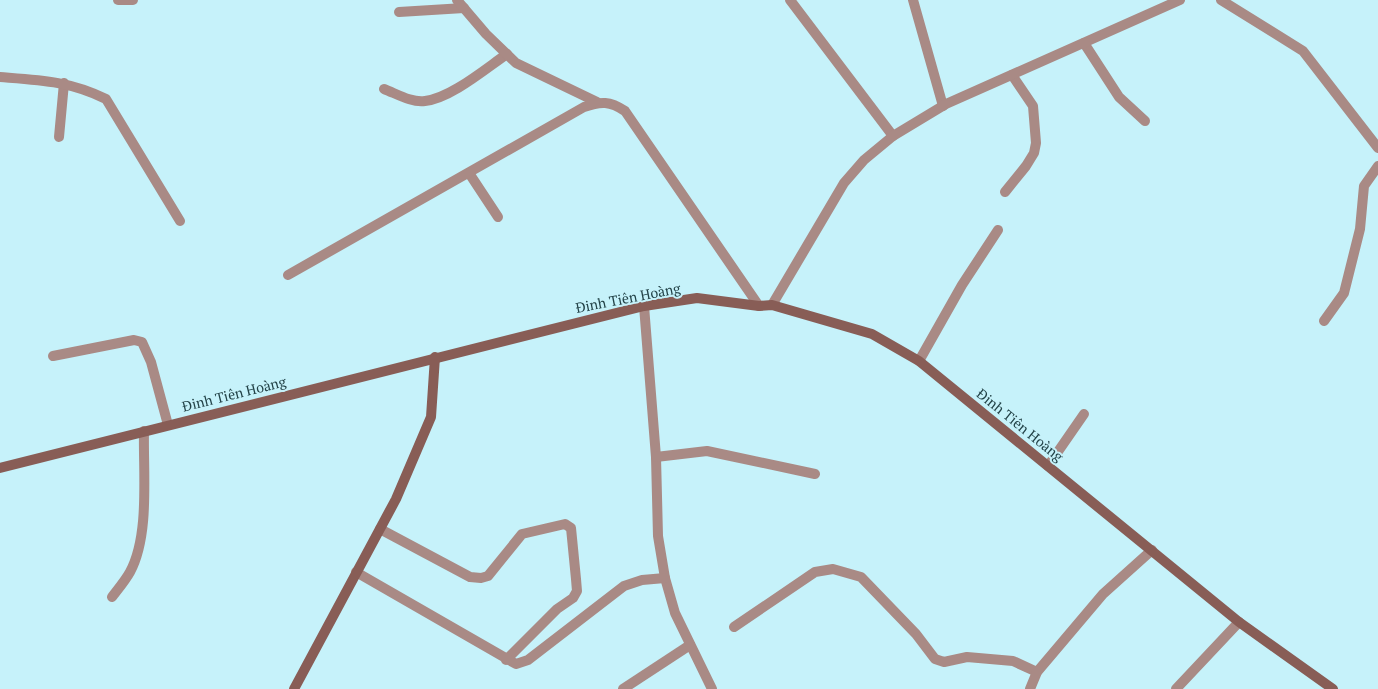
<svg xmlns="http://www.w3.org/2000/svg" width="1378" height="689" font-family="'PT Serif',serif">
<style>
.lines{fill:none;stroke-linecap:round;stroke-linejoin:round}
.lane{stroke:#a98a85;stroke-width:10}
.street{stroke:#a98a85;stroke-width:10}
.secondary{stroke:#885d56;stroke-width:10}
.labels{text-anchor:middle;stroke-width:4;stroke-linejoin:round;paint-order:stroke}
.street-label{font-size:14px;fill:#224247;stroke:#c6f2fa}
</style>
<rect width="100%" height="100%" fill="#c6f2fa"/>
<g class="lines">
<!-- lane -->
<g class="lane">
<polyline points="399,12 464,8"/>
<polyline points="1084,43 1119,97 1145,121"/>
<path d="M 384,89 C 397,94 412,103 425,101 C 451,98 485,69 507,54"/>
<polyline points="59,137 64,83"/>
<polyline points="469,173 498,217"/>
<polyline points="53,356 134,340 142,342 151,362 168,425"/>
<polyline points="919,361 962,285 998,230"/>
<polyline points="1048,466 1084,414"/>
<path d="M 112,597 C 118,589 125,581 130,572 C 150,535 143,473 144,431"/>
<polyline points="623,689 690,645"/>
</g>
<!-- street -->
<g class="street">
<polyline points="118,0 133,0"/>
<polyline points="457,0 486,34 516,63 597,102"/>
<polyline points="790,0 893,136"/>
<polyline points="913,0 943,106"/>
<polyline points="1221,0 1303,51 1378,148"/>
<path d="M 0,77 C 39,80 70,81 106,99 L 180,221"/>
<polyline points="1005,192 1026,166 1034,153 1036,143 1033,106 1012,75"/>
<path d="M 288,275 L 584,107 C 601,101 610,101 625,111 L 759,306"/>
<polyline points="772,305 844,183 864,160 893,136 946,104 1180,0"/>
<polyline points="644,306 656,457 658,536 665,578 675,613 712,689"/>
<polyline points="1324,321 1344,293 1360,229 1364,186 1378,166"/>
<polyline points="656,457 707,451 815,474"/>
<polyline points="380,529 470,577 481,578 488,576 522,534 565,524 571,528 576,579 577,591 573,598 557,609 506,660"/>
<polyline points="356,572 516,664 528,660 624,586 642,580 665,578"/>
<polyline points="734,627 815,572 833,569 861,577 916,634 935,659 944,662 967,657 1013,661 1037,672"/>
<polyline points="1030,689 1037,672 1103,594 1152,550"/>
<polyline points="1176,689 1239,622"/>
</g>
<!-- secondary -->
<g class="secondary">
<polyline points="0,468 644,306 697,298 759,306 772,305 872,334 919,361 1239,622 1333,689"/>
<polyline points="294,689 396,499 431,417 435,357"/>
</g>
</g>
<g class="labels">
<!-- street labels -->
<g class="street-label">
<text transform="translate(628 298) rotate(-11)" y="5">Đinh Tiên Hoàng</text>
<text transform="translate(234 394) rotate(-14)" y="5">Đinh Tiên Hoàng</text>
<text transform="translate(1020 425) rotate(39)" y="5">Đinh Tiên Hoàng</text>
</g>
</g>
</svg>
